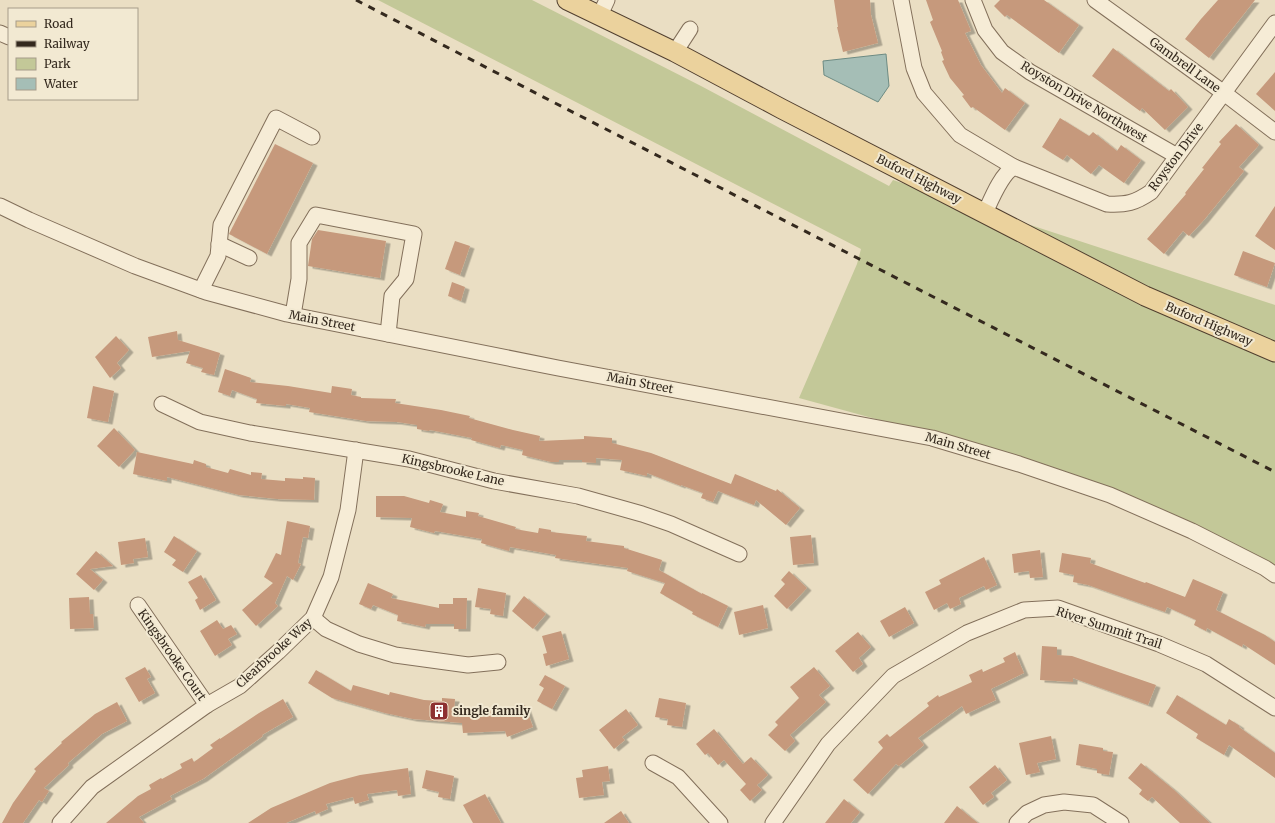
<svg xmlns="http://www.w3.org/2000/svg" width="1275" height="823" font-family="Merriweather,serif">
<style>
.green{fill:#c3c898}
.water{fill:#a5beb6;stroke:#6d8b83}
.building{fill:#c6997c;filter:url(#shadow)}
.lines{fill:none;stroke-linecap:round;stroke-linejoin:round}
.minor-casing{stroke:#83705b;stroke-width:17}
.major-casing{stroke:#513f2f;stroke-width:21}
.minor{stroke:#f6ecd6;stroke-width:15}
.major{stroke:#ebd29d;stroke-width:19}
.rail{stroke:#34291e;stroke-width:3;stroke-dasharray:7 7;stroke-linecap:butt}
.labels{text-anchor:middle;stroke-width:4;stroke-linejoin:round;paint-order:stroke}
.street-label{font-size:12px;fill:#34291e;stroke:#f2e9d2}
.poi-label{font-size:12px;font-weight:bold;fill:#34291e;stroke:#f2e9d2;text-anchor:start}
</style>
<defs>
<filter id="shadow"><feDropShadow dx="4.5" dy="2.5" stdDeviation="0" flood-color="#0004"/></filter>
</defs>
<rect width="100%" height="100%" fill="#eadec3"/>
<!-- green -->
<polygon class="green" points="378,0 532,0 701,86 889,186 893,180 1275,305 1275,571 1242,550 949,439 799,398 857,264 861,249"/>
<!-- water -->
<polygon class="water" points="886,54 889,86 878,102 824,75 823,61"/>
<!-- building -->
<g class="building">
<polygon points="834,0 870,0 871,15 878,43 843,52 837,27 838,27"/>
<polygon points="926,0 958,0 971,31 965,33 981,65 1002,93 1005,88 1025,103 1005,130 973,107 971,108 962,96 964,95 950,78 942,61 944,60 941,52 942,51 930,22 933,20"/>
<polygon points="1000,0 1044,0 1079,25 1059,53 1007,15 1005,17 994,6"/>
<polygon points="1218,0 1255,0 1209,58 1185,39 1201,19"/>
<polygon points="1113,48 1169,91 1171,89 1188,107 1165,130 1142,108 1140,111 1092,76"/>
<polygon points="1275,72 1275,111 1256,94"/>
<polygon points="1060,118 1089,136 1093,132 1117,151 1121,145 1141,160 1124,183 1099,165 1091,174 1067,155 1063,160 1042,147"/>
<polygon points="1236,124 1259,145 1239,167 1244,171 1204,220 1189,236 1183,231 1164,254 1147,239 1186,194 1185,193 1204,169 1202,168 1221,144 1219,142"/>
<polygon points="275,144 313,163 267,254 229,234"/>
<polygon points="1275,206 1275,250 1255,236"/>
<polygon points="318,230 386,241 380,278 308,266 312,239"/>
<polygon points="455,241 470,246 460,275 445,269"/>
<polygon points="1243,251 1275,263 1267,287 1234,275"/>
<polygon points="452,282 465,287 461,301 448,296"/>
<polygon points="177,331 178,340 220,353 214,375 201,372 203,368 186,363 190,351 152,357 148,337"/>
<polygon points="116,336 129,350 117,363 121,368 110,378 95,357"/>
<polygon points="225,369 251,378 250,382 288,386 331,393 332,386 352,389 351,395 361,397 361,398 396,399 395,403 441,410 470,416 469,418 513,430 540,436 539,441 584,439 584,436 612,438 612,443 651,453 731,484 735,474 776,491 777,489 800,508 786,525 756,500 754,505 718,491 713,502 701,498 703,493 681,485 681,486 647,473 647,476 620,470 622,460 596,458 596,463 582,462 582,460 559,460 559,462 551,462 522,455 523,450 501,445 500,448 471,440 472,438 430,430 429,431 417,429 417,425 397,422 366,421 309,412 310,408 286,404 286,406 256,403 257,399 232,390 230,396 218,392"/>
<polygon points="93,386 114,391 108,422 87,418"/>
<polygon points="114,428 135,450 119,467 97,446"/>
<polygon points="137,452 193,464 194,460 206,464 206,467 228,473 230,469 251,475 251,472 262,473 261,479 285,481 285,478 303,479 303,477 315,478 314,500 277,499 239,495 167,477 167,481 133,474"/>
<polygon points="376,496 404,496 429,503 430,500 443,504 440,512 466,517 466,511 479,513 478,516 516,527 515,529 538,533 539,528 551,530 551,532 587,536 586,541 624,546 624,548 662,560 659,570 702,594 702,593 728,606 718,627 692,614 693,612 660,593 665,583 627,571 628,568 555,558 556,555 510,547 509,551 481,543 482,539 435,531 434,533 410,527 412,518 376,517"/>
<polygon points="287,521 310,526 308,538 303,537 298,563 301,564 293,580 287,576 275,603 278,606 256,626 242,610 273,583 264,577 276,553 281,555"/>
<polygon points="811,535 814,563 793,565 790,537"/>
<polygon points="174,536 197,551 183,572 172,565 176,560 164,552"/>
<polygon points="145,538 148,557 133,559 134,563 121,565 118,542"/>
<polygon points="1040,550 1043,577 1030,578 1029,571 1014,573 1012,554"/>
<polygon points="96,551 113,566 90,569 103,580 94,590 76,574"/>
<polygon points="1062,553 1091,558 1090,563 1145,583 1146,582 1185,597 1193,579 1223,592 1216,610 1265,635 1275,642 1275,665 1243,644 1242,647 1207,628 1206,631 1194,625 1196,620 1167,607 1165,612 1088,585 1073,582 1074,575 1059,572"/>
<polygon points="984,557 997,585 986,590 984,586 959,598 961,604 950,609 947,603 934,610 925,592 941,584 939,580"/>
<polygon points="789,571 807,588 787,609 774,596 785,584 781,580"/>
<polygon points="201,575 216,600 200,610 195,600 198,598 188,582"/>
<polygon points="368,583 393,594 391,598 439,608 439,604 453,604 453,598 467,598 466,629 454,629 454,624 426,624 425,627 397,621 398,615 373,605 371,609 359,604"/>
<polygon points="478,588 506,593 503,616 490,614 491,609 475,607"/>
<polygon points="524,596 546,614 533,629 512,611"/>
<polygon points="89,597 90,614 93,614 94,628 70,629 69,598"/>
<polygon points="763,605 768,628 739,635 734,612"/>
<polygon points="905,607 914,623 889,637 880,621"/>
<polygon points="217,620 223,629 231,625 237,634 228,639 232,645 215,656 200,631"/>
<polygon points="561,631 569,659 546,666 543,654 547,653 542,636"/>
<polygon points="858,632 871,647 859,658 863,664 853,672 835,651"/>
<polygon points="1042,646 1057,647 1057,655 1072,656 1156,685 1148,705 1073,678 1073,682 1040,680"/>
<polygon points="1015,652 1024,673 991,689 996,700 966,714 962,706 918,738 924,745 899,766 896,764 868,794 853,780 883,748 878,742 887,734 890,737 929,706 927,703 938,695 939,697 972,682 969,675 982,669 983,672 1005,662 1003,658"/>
<polygon points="145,667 151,677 147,679 155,693 139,702 125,678"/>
<polygon points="814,667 830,686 819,695 826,702 790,735 795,741 785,751 768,735 778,725 775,722 799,698 790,687"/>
<polygon points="316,670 351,691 353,685 389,695 390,692 424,700 442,701 442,698 455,699 454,712 491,710 491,715 513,707 514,709 525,705 533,727 507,737 505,731 463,733 462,723 413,719 385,713 332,698 308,683"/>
<polygon points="545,675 565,686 552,709 537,701 544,688 539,685"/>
<polygon points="1177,695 1226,725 1229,719 1240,726 1239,727 1275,753 1275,778 1229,745 1224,755 1196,738 1198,734 1166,713"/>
<polygon points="659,698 686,703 682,727 667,725 668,719 655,717"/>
<polygon points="283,699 293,717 262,735 263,736 203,779 170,796 172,799 139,817 144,823 106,823 138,796 151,789 149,785 161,778 162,779 182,768 180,764 192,758 194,762 213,748 210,745 220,738 220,739 259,713"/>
<polygon points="117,702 127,721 102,734 68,763 69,765 44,788 49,791 42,802 39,800 23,823 2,823 13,803 36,771 34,769 62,743 61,742 95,714"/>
<polygon points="626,709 638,725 622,737 625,740 614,749 599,730"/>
<polygon points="714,729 743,764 751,757 768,775 757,785 762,790 750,801 740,790 746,784 724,760 718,765 708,753 705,755 696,744"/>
<polygon points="1051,736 1056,759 1037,763 1040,772 1026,775 1019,743"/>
<polygon points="1079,744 1103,748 1103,751 1113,752 1109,775 1097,773 1097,769 1076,765"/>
<polygon points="1141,763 1173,789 1210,823 1180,823 1152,797 1148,801 1139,794 1142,790 1128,778"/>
<polygon points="995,765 1007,780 991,793 994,797 983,805 969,787"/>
<polygon points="608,766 610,781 602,782 604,795 579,798 576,778 583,777 582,770"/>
<polygon points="408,768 411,794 398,796 397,790 367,794 369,800 355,804 353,797 326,804 328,809 316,814 315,811 286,823 248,823 271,808 330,783 360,775"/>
<polygon points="426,770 454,776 450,799 438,797 439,792 422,788"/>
<polygon points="485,794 501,823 473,823 463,805"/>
<polygon points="844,799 860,812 851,823 825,823"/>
<polygon points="957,806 969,816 978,823 944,823"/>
<polygon points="621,811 629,823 604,823"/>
</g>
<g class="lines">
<!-- minor casing -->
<g class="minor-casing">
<g id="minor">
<path d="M 901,0 L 914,68 L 924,93 L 960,135 L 1014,167 L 1107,204 C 1126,205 1135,203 1151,192 L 1275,23"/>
<polyline points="973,0 985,30 1002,52 1030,72 1177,156"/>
<polyline points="1095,0 1224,93 1275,132"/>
<polyline points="600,15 607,0"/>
<polyline points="0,33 9,37"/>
<polyline points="675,52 690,29"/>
<polyline points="0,206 29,220 135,266 206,292 287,314 558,368 932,438 1019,464 1110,495 1192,531 1265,568 1275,575"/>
<path d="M 985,213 C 991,200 1001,174 1014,167"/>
<polyline points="219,244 249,258"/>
<polyline points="201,290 218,256 221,225 276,118 312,137"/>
<polyline points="293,315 299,279 299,243 316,215 414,234 406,279 392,296 388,334"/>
<polyline points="162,404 200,422 250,433 409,459 494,481 578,496 642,514 671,524 739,554"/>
<polyline points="138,605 207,705"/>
<polyline points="313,618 326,629 359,644 395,655 468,665 498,662"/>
<polyline points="653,763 678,777 720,823"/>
<polyline points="60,823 92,787 207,705 240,686 278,652 313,618 331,577 348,510 356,450"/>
<polyline points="773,823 828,744 893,676 967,633 1024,610 1058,608 1159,644 1206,664 1275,708"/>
<polyline points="1017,823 1027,813 1044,805 1064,802 1093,805 1121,823"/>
</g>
</g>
<!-- major casing -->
<g class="major-casing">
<polyline id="major" points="567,0 675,52 782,109 1145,296 1275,352"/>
</g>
<!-- minor -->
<use href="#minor" class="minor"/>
<!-- major -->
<use href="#major" class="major"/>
<!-- rail -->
<polyline class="rail" points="356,0 553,102 1275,472"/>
</g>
<!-- icons -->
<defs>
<g id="building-square" transform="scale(1)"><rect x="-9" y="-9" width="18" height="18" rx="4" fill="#8e3032" stroke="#f2e9d2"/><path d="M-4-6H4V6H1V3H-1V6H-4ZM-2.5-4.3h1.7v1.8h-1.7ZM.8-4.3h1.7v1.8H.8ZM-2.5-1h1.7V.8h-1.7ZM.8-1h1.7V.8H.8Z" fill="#fff"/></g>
</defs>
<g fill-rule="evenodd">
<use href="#building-square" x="439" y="711"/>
</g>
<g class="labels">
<!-- street labels -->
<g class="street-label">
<text transform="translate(1185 65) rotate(36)" y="4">Gambrell Lane</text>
<text transform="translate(1084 102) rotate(31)" y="4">Royston Drive Northwest</text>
<text transform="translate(1176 157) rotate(-53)" y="4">Royston Drive</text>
<text transform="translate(919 179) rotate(27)" y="4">Buford Highway</text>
<text transform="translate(322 321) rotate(11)" y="4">Main Street</text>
<text transform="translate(1209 324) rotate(23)" y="4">Buford Highway</text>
<text transform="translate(640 383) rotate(11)" y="4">Main Street</text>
<text transform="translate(958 446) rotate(16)" y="4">Main Street</text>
<text transform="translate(453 470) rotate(13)" y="4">Kingsbrooke Lane</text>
<text transform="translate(1109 628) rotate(18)" y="4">River Summit Trail</text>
<text transform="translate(274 653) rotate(-42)" y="4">Clearbrooke Way</text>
<text transform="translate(172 655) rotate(55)" y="4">Kingsbrooke Court</text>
</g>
<!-- poi labels -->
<g class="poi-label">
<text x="453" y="715">single family</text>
</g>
</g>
<!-- legend -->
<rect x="8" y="8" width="130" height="92" fill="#f2e9d2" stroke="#a69c8a"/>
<rect x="16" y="21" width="20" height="6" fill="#ebd29d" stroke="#a69c8a"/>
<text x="44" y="28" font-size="12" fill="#34291e">Road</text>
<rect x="16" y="41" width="20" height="6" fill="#34291e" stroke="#a69c8a"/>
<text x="44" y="48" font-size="12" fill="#34291e">Railway</text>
<rect x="16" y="58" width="20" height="12" fill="#c3c898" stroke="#a69c8a"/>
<text x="44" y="68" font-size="12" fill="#34291e">Park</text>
<rect x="16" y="78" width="20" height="12" fill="#a5beb6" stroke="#a69c8a"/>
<text x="44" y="88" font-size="12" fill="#34291e">Water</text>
</svg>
